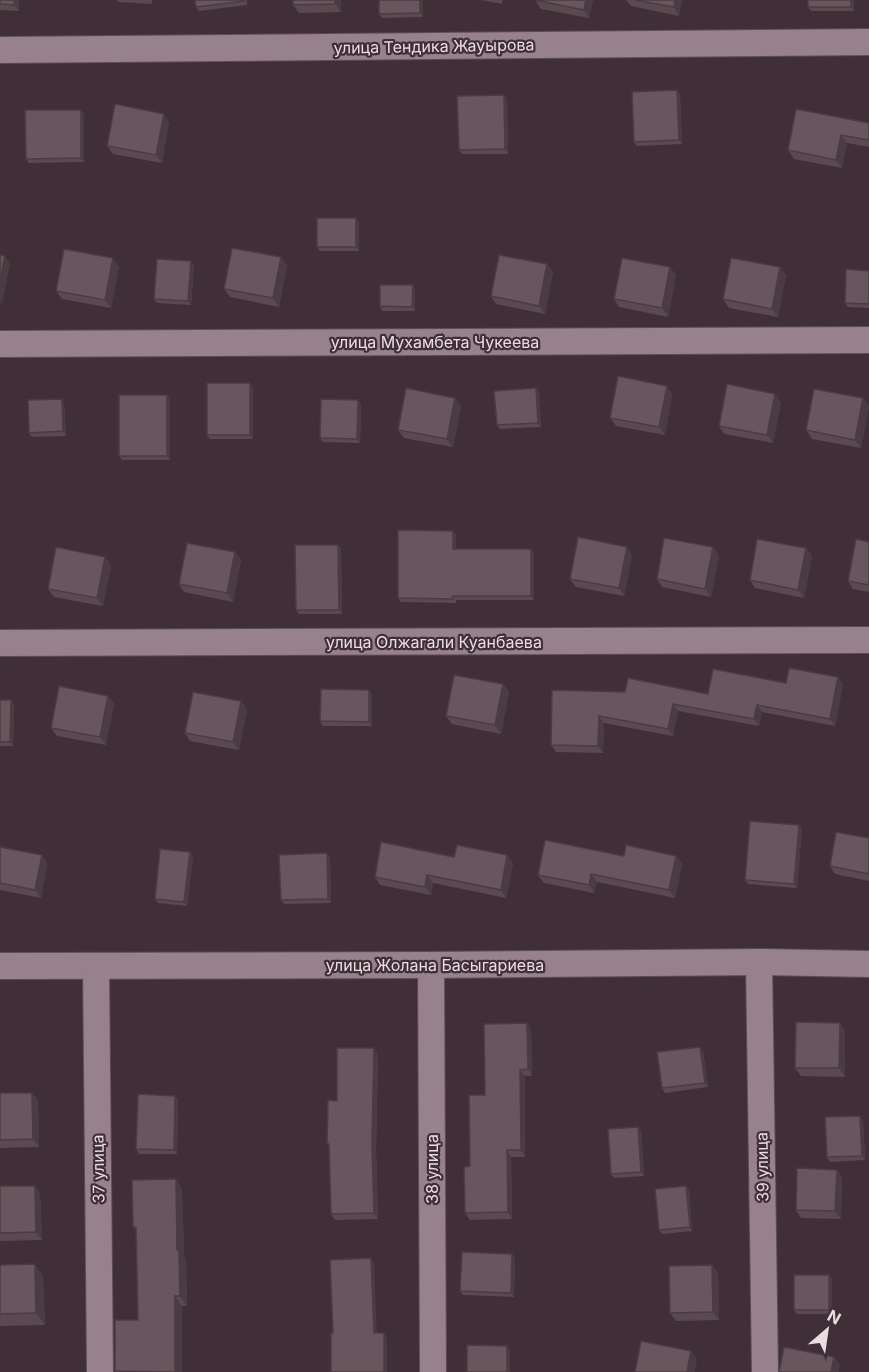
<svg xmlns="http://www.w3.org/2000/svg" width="869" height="1372" font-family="Inter,sans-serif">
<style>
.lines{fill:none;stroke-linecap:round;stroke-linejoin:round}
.minor-casing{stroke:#5d4e56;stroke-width:28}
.minor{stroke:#97818c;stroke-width:26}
.wall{fill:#5a4951}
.shaded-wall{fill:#4a3c42}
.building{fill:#69555e;stroke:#4a3c42;stroke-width:1.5}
.labels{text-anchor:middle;stroke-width:4.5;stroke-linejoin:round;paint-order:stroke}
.street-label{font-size:16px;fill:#e9dde2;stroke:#412f38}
</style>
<rect width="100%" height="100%" fill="#412f38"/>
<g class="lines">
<!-- minor casing -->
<g class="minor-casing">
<g id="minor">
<polyline points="0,50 869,42"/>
<polyline points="0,344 869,340"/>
<polyline points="0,643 869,640"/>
<polyline points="759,962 765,1372"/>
<polyline points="431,965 433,1372"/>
<polyline points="0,966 431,965 759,962 869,964"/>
<polyline points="96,966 100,1372"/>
</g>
</g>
<!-- minor -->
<use href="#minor" class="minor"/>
</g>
<!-- wall -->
<g class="wall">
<polygon points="0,0 19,0 19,11 0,10"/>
<polygon points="117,0 152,0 152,4 118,2"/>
<polygon points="247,0 247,5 199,11 196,7"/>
<polygon points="341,0 341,12 299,13 293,5"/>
<polygon points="423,0 423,17 382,18 379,14"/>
<polygon points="481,0 503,0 502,4"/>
<polygon points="535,0 593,0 589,18 541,9"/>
<polygon points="626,0 682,0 679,16 631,6"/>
<polygon points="808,0 854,0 854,11 811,11 808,7"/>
<polygon points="504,95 507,99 508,154 462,154 459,150"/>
<polygon points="680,95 682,144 637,146 634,142"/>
<polygon points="84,114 84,162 29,163 26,159"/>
<polygon points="169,122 162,163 113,154 107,146"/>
<polygon points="869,123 869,147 847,143 842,168 794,159 788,150"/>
<polygon points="359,223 359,251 320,251 317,247"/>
<polygon points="191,261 194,265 191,305 157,303 154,299"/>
<polygon points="547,264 553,272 545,314 496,304 491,296"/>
<polygon points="287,265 279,307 230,297 224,289"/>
<polygon points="119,267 111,308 62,299 56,291"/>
<polygon points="869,271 869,308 848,307 845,303"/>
<polygon points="676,275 668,317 619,307 614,299"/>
<polygon points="786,275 778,317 729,308 723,299"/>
<polygon points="413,285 415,289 415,311 382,311 380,306"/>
<polygon points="250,383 253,388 253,439 210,439 207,435"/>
<polygon points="667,386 672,394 665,435 616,426 610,418"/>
<polygon points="536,388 539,392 541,427 500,429 497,425"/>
<polygon points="167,395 170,399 170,460 122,460 119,456"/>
<polygon points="455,398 461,406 453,447 404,438 398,430"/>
<polygon points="781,402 773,443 724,434 719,426"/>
<polygon points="64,403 66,436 32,437 29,433"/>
<polygon points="361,404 360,443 323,442 320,438"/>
<polygon points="869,406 861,448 812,439 806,430"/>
<polygon points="453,531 456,535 456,549 531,549 534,553 534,600 456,600 456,603 401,602 398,598"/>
<polygon points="869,542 869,592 853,589 848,581"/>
<polygon points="338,545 341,549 342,614 299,614 296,610"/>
<polygon points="713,547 719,556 711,597 662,587 657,579"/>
<polygon points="806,548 812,556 804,598 755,588 750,580"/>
<polygon points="235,552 241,560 233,602 184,592 179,584"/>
<polygon points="632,555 624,596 576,587 570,579"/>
<polygon points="111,565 103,606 54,597 48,589"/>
<polygon points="786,683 843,684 835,726 762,712 759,726 678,711 673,736 604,723 603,753 556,752 551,745 552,690 708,694"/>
<polygon points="503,684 509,692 501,734 452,724 446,716"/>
<polygon points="372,694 372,726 323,726 320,721"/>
<polygon points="108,696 114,704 106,745 57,736 51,728"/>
<polygon points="0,700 11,700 14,705 13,746 0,746"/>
<polygon points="247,709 239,750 190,741 185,733"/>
<polygon points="802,829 797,888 748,884 745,880"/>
<polygon points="869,838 869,881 835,874 830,866"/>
<polygon points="0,847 42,855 47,864 41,898 0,890"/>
<polygon points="327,853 330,858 331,903 284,904 281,900"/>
<polygon points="193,856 187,906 158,903 155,899"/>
<polygon points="624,856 676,856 682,864 675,898 597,882 594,893 544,883 538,875"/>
<polygon points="454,857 513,863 506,898 433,883 431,895 380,885 375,877"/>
<polygon points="531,1030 532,1076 525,1076 525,1157 511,1157 512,1219 470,1220 465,1213 470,1166"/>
<polygon points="845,1031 845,1077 801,1076 795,1068"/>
<polygon points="700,1047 703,1051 708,1087 665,1093 662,1088"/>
<polygon points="378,1054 376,1150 378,1219 335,1220 331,1214 329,1146 327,1144 337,1101"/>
<polygon points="0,1093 32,1093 38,1101 39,1147 0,1148"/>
<polygon points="175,1096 178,1100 177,1154 139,1154 136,1149"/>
<polygon points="863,1120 865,1160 830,1162 827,1157"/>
<polygon points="641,1131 644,1176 614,1178 611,1174"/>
<polygon points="837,1170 842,1178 841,1219 801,1218 796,1210"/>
<polygon points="0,1186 35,1186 40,1194 42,1240 0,1241"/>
<polygon points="686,1186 689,1190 692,1231 662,1234 659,1230"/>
<polygon points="182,1189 184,1257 186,1260 187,1306 182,1306 182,1372 116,1372 138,1320 136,1230 133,1227"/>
<polygon points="515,1258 514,1297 463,1295 460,1291"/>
<polygon points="0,1265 43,1276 45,1325 0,1326"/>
<polygon points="712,1265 718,1273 719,1320 676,1321 670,1313"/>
<polygon points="829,1275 832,1280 832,1314 797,1314 794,1310"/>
</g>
<!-- shaded-wall -->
<g class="shaded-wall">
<polygon points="14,0 19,0 19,11 14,5"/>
<polygon points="335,0 341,0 341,12 335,4"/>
<polygon points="420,0 423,0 423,17 420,13"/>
<polygon points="586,0 593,0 589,18 584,10"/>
<polygon points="675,0 682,0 679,16 674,7"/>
<polygon points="851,0 854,0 854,11 851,7"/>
<polygon points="677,90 680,95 682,144 679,140"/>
<polygon points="504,95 507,99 508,154 505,149"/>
<polygon points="81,110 84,114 84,162 81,158"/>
<polygon points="164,114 169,122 162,163 156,155"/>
<polygon points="841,135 847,143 842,168 836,160"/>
<polygon points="356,218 359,223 359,251 356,247"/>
<polygon points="5,256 10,264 2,305 0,302 0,280"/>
<polygon points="281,257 287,265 279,307 273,298"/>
<polygon points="113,258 119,267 111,308 105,300"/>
<polygon points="191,261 194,265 191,305 188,301"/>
<polygon points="547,264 553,272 545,314 539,306"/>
<polygon points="670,267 676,275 668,317 662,308"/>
<polygon points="780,267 786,275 778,317 772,309"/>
<polygon points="413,285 415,289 415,311 412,307"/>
<polygon points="250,383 253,388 253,439 250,435"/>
<polygon points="667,386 672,394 665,435 659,427"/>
<polygon points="536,388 539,392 541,427 538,423"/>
<polygon points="775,394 781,402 773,443 767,435"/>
<polygon points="167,395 170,399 170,460 167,456"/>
<polygon points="455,398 461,406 453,447 447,439"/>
<polygon points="863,398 869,406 861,448 855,440"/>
<polygon points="62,399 64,403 66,436 63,431"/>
<polygon points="358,400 361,404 360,443 357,439"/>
<polygon points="453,531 456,535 456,553 453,549"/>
<polygon points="338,545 341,549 342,614 339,610"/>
<polygon points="627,547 632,555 624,596 619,588"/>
<polygon points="713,547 719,556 711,597 705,589"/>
<polygon points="806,548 812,556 804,598 798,590"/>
<polygon points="531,549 534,553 534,600 531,596"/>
<polygon points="235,552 241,560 233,602 227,593"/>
<polygon points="105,557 111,565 103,606 97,598"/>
<polygon points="838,677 843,684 835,726 830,719"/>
<polygon points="503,684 509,692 501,734 495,725"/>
<polygon points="369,690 372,694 372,726 369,722"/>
<polygon points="108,696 114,704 106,745 100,737"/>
<polygon points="11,700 14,705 13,746 10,742"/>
<polygon points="241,701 247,709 239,750 233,742"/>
<polygon points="673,704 678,711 673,736 668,729"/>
<polygon points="757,705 762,712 759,726 754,719"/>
<polygon points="599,716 604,723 603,753 598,746"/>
<polygon points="799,825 802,829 797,888 794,884"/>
<polygon points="190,852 193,856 187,906 184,902"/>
<polygon points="327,853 330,858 331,903 328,899"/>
<polygon points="42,855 47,864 41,898 35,890"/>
<polygon points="507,855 513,863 506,898 501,890"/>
<polygon points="676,856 682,864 675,898 669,890"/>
<polygon points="591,874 597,882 594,893 589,885"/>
<polygon points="427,875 433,883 431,895 425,887"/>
<polygon points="527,1023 531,1030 532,1076 528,1069"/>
<polygon points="840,1023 845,1031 845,1077 839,1068"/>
<polygon points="700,1047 703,1051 708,1087 705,1083"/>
<polygon points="374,1048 378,1054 376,1150 378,1219 374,1213 372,1144"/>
<polygon points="520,1070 525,1076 525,1157 521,1150"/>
<polygon points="32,1093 38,1101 39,1147 33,1139"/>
<polygon points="175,1096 178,1100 177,1154 174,1150"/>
<polygon points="860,1116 863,1120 865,1160 862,1156"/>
<polygon points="638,1127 641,1131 644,1176 641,1172"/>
<polygon points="507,1150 511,1157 512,1219 508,1212"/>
<polygon points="837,1170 842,1178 841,1219 835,1211"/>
<polygon points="176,1179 182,1189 184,1257 186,1260 187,1306 180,1296 177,1250"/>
<polygon points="35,1186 40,1194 42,1240 36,1232"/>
<polygon points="686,1186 689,1190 692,1231 690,1227"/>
<polygon points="512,1254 515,1258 514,1297 511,1293"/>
<polygon points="371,1258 374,1263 377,1337 374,1333"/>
<polygon points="35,1264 43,1276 45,1325 36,1313"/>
<polygon points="712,1265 718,1273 719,1320 713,1312"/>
<polygon points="829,1275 832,1280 832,1314 829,1310"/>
<polygon points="175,1296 182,1306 182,1372 175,1372"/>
<polygon points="384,1333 387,1338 387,1372 384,1372"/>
<polygon points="507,1346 510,1350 510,1372 507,1372"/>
<polygon points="691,1351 697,1359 695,1372 687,1372"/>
<polygon points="834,1357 840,1365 839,1372 831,1372"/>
</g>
<!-- building -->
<g class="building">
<polygon points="0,0 14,0 14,5 0,4"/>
<polygon points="195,0 244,0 245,1 196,7"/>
<polygon points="293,0 335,0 335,4 293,5"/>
<polygon points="379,0 420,0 420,13 379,14"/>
<polygon points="535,0 586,0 584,10"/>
<polygon points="635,0 675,0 674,7"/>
<rect x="808" y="0" width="43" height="7"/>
<polygon points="677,90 679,140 634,142 632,92"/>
<polygon points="504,95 505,149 459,150 457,96"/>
<polygon points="115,104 164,114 156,155 107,146"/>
<polygon points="796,109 869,123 869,140 841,135 836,160 788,150"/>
<polygon points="25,110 81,110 81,158 26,159"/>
<rect x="317" y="218" width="39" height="29"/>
<polygon points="232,248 281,257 273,298 224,289"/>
<polygon points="64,249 113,258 105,300 56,291"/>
<polygon points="0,255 5,256 0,280"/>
<polygon points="499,255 547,264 539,306 491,296"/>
<polygon points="622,258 670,267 662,308 614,299"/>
<polygon points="731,258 780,267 772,309 723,299"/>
<polygon points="157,259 191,261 188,301 154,299"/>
<polygon points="846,269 869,271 869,304 845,303"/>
<polygon points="380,285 413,285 412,307 380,306"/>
<polygon points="618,376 667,386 659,427 610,418"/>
<rect x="207" y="383" width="43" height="52"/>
<polygon points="727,384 775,394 767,435 719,426"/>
<polygon points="406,388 455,398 447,439 398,430"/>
<polygon points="536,388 538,423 497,425 494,391"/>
<polygon points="814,389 863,398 855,440 806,430"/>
<rect x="119" y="395" width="48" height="61"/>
<polygon points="62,399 63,431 29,433 28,400"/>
<polygon points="321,399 358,400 357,439 320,438"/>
<polygon points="398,530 453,531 453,549 531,549 531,596 453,596 453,599 398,598"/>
<polygon points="578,537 627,547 619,588 570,579"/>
<polygon points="664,538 713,547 705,589 657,579"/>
<polygon points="757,539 806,548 798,590 750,580"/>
<polygon points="856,539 869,542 869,585 848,581"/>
<polygon points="187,543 235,552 227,593 179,584"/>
<polygon points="295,545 338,545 339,610 296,610"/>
<polygon points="56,547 105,557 97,598 48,589"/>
<polygon points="789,668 838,677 830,719 757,705 754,719 673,704 668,729 599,716 598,746 551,745 552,690 625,692 628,678 708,694 713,669 786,683"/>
<polygon points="454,675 503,684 495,725 446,716"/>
<polygon points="59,686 108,696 100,737 51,728"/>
<polygon points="321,689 369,690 369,722 320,721"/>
<polygon points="193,692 241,701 233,742 185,733"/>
<polygon points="0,700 11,700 10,742 0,742"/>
<polygon points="750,821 799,825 794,884 745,880"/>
<polygon points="836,832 869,838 869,874 830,866"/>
<polygon points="545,840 624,856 626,845 676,856 669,890 591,874 589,885 538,875"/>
<polygon points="381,842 454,857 457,845 507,855 501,890 427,875 425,887 375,877"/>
<polygon points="0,847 42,855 35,890 0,883"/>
<polygon points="160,849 190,852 184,902 155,899"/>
<polygon points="327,853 328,899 281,900 279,855"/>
<polygon points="796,1022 840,1023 839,1068 795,1068"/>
<polygon points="527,1023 528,1069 520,1070 521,1150 507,1150 508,1212 465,1213 464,1167 470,1166 469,1095 485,1095 484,1024"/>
<polygon points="700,1047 705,1083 662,1088 657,1052"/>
<polygon points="337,1048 374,1048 372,1144 374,1213 331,1214 329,1144 327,1144 328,1100 337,1101"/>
<polygon points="0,1093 32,1093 33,1139 0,1140"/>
<polygon points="138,1094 175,1096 174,1150 136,1149"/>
<polygon points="860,1116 862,1156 827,1157 825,1117"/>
<polygon points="638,1127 641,1172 611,1174 608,1129"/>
<polygon points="797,1168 837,1170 835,1211 796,1210"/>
<polygon points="176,1179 177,1250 179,1250 180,1296 175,1296 175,1372 115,1371 115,1320 138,1320 136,1227 133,1227 132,1180"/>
<polygon points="0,1186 35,1186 36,1232 0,1233"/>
<polygon points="686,1186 690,1227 659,1230 655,1189"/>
<polygon points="462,1252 512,1254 511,1293 460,1291"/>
<polygon points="371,1258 374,1333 384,1333 384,1372 331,1372 331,1333 333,1333 330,1260"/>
<polygon points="35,1264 36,1313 0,1314 0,1265"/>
<polygon points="712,1265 713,1312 670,1313 669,1266"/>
<rect x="794" y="1275" width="35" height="35"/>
<polygon points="641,1341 691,1351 687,1372 635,1372"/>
<polygon points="467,1345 507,1346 507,1372 467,1372"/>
<polygon points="784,1347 834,1357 831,1372 779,1372"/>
</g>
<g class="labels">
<!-- street labels -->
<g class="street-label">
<text transform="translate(434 46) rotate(-1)" y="6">улица Тендика Жауырова</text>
<text x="435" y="348">улица Мухамбета Чукеева</text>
<text x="434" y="648">улица Олжагали Куанбаева</text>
<text x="435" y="971">улица Жолана Басыгариева</text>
<text transform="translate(762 1167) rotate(-91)" y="6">39 улица</text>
<text transform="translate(98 1169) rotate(-91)" y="6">37 улица</text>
<text transform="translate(432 1169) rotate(-90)" y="6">38 улица</text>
</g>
</g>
<!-- north arrow -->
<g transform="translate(827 1330) rotate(29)" stroke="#412f38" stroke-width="4.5" paint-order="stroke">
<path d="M0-4.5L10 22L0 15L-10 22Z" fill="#e9dde2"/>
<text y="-9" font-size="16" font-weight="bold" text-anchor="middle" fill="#e9dde2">N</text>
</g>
</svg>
